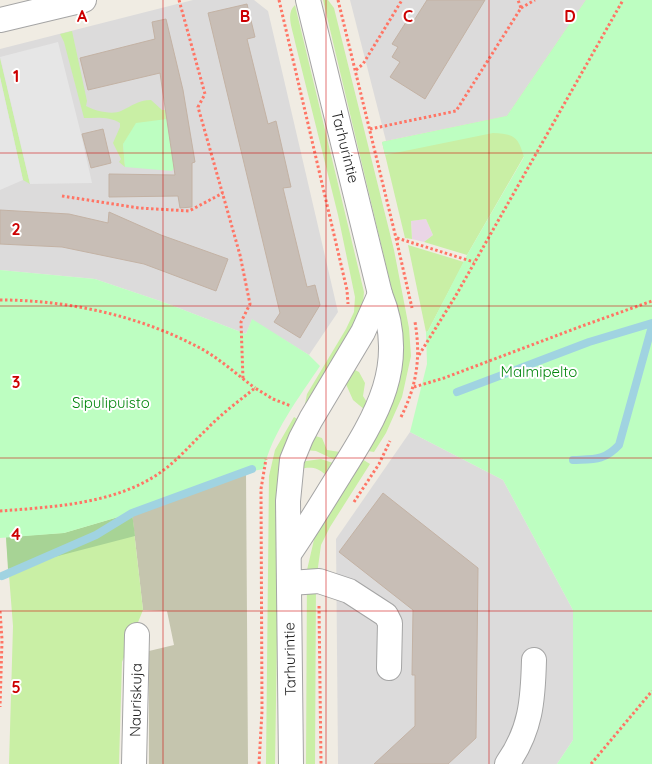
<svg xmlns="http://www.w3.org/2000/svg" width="652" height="764" font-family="Quicksand,sans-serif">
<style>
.residential{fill:#dcdbdb}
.industrial{fill:#ead5e6}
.construction{fill:#c5c5ae}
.grass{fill:#c9efa5}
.forest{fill:#a7d395}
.park{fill:#bdfec1}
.parking{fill:#e6e6e6}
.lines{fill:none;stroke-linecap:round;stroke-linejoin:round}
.stream{stroke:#a0d3e1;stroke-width:8}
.building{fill:#c8beb6;stroke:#c3b2a4}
.minor-casing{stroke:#a5a5a5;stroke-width:26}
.path{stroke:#ff7565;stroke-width:3;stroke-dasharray:2.5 2.5;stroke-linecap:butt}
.minor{stroke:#fff;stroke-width:24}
.grid{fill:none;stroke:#cc0001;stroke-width:1;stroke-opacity:0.55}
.labels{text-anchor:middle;stroke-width:4;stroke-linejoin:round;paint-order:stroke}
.street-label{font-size:15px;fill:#1e1e1e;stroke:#fff}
.park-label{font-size:15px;fill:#02860d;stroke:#fff}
.grid-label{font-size:16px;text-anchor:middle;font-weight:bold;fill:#cc0001;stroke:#fff;stroke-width:4;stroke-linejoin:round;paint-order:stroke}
</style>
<rect width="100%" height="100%" fill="#f0ece3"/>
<!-- residential -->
<g class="residential">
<polygon points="193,0 254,0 268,11 338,312 309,355 252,320 246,334 163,302 95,279 0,270 0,49"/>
<polygon points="350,0 586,0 507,116 386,141"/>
<polygon points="410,432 503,480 573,610 573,740 557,764 338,764 336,539"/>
</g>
<!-- industrial -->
<polygon class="industrial" points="426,219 433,235 424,242 412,239 411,221"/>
<!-- construction -->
<polygon class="construction" points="246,472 248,764 149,764 149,651 174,645 167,611 143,610 132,513"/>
<!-- grass -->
<g class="grass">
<polygon points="323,0 328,0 334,8 394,250 409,328 411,356 402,397 386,433 374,452 368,451 399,320"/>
<polygon points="586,0 611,0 561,92 467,255 424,242 433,235 426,219 411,221 412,239 405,238 382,142 507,116"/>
<path d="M 295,5 L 364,292 L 362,315 L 306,406 L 305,404 L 307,394 L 346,329 L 354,312 L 355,297 L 338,215 L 295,42 C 293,30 285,14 295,5 Z"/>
<path d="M 72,31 L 87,101 L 86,106 C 95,111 112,115 121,111 C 132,106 138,100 151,100 L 162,110 L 166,110 L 167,119 L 123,144 L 125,167 L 119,162 L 121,159 L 113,143 L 120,127 L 120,123 C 109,116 96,118 84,118 L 64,42 L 60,34 Z"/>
<polygon points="0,58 30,184 23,180 0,77"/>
<polygon points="408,245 464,262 428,331 426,332"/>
<polygon points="353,369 359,372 365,383 363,396 368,404 365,410 353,400 345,382"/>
<polygon points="294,417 299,420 284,449 278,577 275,764 266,764 269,476 275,450"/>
<polygon points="312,435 322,438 327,450 340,452 335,460 316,451 304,450"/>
<path d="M 321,459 L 333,463 L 326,475 C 316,466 310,467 298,469 L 299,462 Z"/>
<polygon points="362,459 370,464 330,527 321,545 316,582 315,764 306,764 307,570 316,531"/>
<polygon points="132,513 143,610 122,662 119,764 9,764 13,626 6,537 64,533"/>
</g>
<!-- forest -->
<polygon class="forest" points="132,513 135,536 8,569 6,537 64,533"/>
<!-- park -->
<g class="park">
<path d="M 586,0 L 652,0 L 652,764 L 557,764 L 573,740 L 573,610 L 503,480 L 410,432 L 427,364 L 426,332 L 428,331 L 467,255 L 524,157 C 518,136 514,134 493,133 L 385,155 L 382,142 L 507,116 Z"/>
<polygon points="167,119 175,166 172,171 125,167 123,144 136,123"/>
<path d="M 0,270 L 95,279 L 163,302 L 246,334 L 252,319 L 309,355 L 320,366 C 300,396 271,434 264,469 L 246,472 L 132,513 L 64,533 L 0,538 Z"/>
</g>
<!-- parking -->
<g class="parking">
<polygon points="58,42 81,134 92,183 30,184 0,57"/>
<polygon points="0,77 23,180 0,190"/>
</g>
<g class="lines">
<!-- stream -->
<g class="stream">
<polyline points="457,392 589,342 652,323"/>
<path d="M 573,460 C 594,459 604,461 619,445 L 652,326"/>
<polyline points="2,576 96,535 132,513 252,469"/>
</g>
</g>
<!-- building -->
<g class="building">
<polygon points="427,0 485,0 425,99 390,77 400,62 392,57 398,47 392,44 408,19 413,22"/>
<polygon points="247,4 255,37 247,39 268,124 276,121 291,187 283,188 307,287 315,285 320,305 300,338 274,322 280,313 208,13"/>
<polygon points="166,19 183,90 195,162 192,163 192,207 180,208 178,196 109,197 109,174 175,175 160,73 88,90 80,58 155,39 152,22"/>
<polygon points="103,129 111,163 91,168 82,134"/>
<polygon points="0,210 69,214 108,223 109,212 161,235 228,259 216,291 144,264 62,247 0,244"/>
<polygon points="383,493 478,568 476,738 448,764 374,764 415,726 415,675 412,675 413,610 339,552"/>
</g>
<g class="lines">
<!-- minor casing -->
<g class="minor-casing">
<g id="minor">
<polyline points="0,20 84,0"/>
<path d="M 289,554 C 307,528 323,501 340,474 C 377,415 409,364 380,294 L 308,0"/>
<polyline points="290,583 319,581 349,591 386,615 390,623 389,668"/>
<polyline points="134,764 137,635"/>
<polyline points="291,764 288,501 292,460 301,438 311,419 363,332 380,294"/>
<path d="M 507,764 C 531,730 533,700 534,660"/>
</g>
</g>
<!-- path -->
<g class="path">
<polyline points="179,0 205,94 198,107 240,255 250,304 241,322 243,379"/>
<polyline points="279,0 347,290 348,304"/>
<polyline points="338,0 396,238 412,308"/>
<polyline points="521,8 535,0"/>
<polyline points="356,70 363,64 402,0"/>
<polyline points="370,129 456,111 521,8 518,0"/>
<polyline points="62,196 139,208 189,211 223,193"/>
<polyline points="397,238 474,262"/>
<path d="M 0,300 C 66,300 137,315 196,346 C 217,356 236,374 255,388"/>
<polyline points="419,355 455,297 623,0"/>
<polyline points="414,387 444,378 582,326 652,301"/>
<path d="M 401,417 C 417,385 421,357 415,322"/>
<polyline points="354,502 379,464 390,441"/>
<path d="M 0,511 C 53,507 116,504 161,472 C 178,460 191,444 206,430 C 221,414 239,401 255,388 L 273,399 L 291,406"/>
<polyline points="319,606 321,764"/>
<polyline points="0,611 2,640 0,707"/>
<polyline points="259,764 262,711 261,489 266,459"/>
<polyline points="591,764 652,691"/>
</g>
<!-- minor -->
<use href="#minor" class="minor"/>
</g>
<!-- grid -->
<path class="grid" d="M 163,0 L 163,764M 326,0 L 326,764M 489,0 L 489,764M 0,153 L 652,153M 0,306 L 652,306M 0,458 L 652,458M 0,611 L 652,611"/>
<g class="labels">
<!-- street labels -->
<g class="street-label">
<text transform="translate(345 147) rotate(76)" y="5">Tarhurintie</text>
<text transform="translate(290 659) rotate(-91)" y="5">Tarhurintie</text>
<text transform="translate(136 700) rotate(-89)" y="5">Nauriskuja</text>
</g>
<!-- park labels -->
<g class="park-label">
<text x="539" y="377">Malmipelto</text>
<text x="111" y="408">Sipulipuisto</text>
</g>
</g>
<g class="grid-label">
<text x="82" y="22">A</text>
<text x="245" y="22">B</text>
<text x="408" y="22">C</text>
<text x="570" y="22">D</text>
<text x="16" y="82">1</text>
<text x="16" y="235">2</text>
<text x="16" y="388">3</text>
<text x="16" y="540">4</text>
<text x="16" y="693">5</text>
</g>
</svg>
